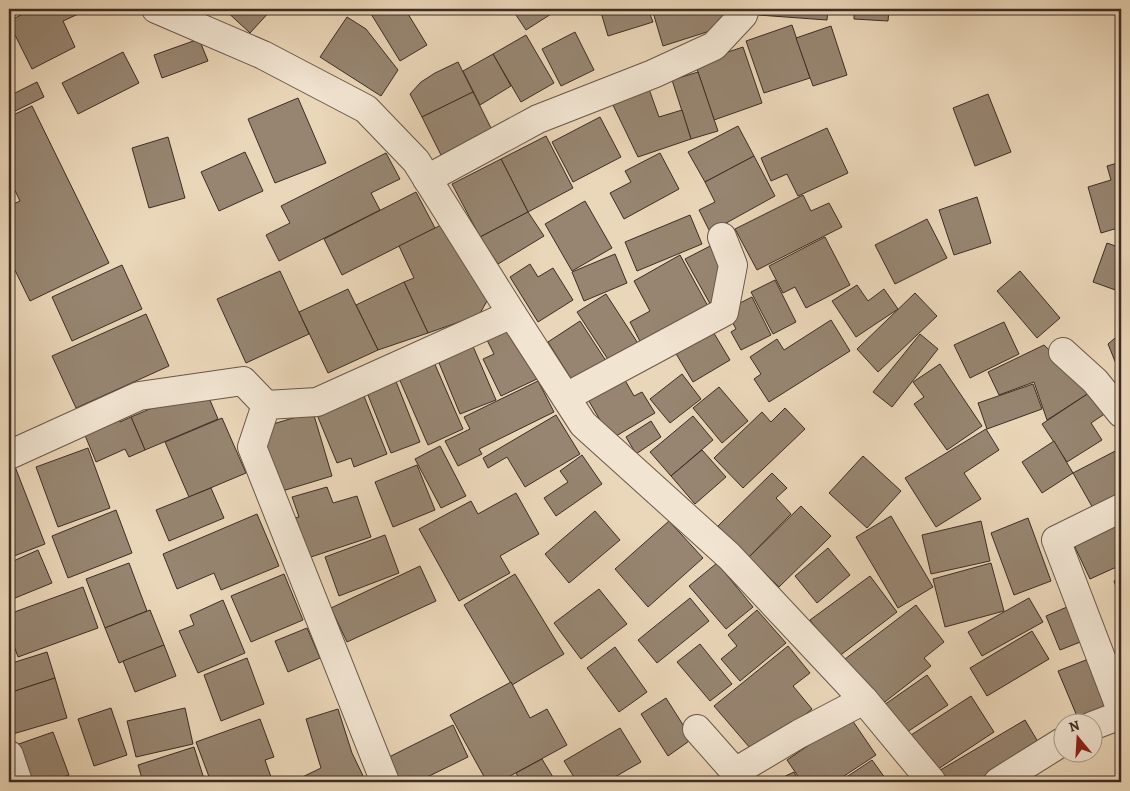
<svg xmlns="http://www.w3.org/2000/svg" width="1130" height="791" font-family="Alegreya,serif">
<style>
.building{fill:#978571;stroke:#3e2d25}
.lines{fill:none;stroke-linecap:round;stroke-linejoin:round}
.minor-casing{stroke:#69574a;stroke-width:30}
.minor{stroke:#f1e4d1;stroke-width:28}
</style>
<rect width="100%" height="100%" fill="#ead6b8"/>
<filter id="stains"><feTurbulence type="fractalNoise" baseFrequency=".004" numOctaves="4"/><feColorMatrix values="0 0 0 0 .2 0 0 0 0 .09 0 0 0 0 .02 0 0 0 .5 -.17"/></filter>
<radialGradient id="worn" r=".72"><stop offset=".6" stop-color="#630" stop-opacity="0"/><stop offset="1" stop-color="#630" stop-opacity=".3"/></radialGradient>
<!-- building -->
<g class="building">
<polygon points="33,9 87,10 63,21 75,47 32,69 9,23 9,21"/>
<polygon points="224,9 272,9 250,33"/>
<polygon points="368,9 405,9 427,45 400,61"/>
<polygon points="512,9 559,9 526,30"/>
<polygon points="600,9 648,9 653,22 608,36"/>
<polygon points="652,9 727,9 716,29 663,46"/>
<polygon points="758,9 828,9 827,20 758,15"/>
<polygon points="854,9 889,9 888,21 854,19"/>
<polygon points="347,17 366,29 398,70 381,96 320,57"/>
<polygon points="792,25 810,78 764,93 746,41"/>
<polygon points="831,26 847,75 813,86 796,38"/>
<polygon points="575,32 594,70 561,86 542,49"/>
<polygon points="526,35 554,83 521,102 493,54"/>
<polygon points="199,39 208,61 162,78 154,55"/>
<polygon points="743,47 762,103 714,120 695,63"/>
<polygon points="123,52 139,83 78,114 62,83"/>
<polygon points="493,54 511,86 480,105 463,71"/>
<polygon points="458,62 473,92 422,117 410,94 421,82 435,73"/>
<polygon points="698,72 718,131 691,139 672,80"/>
<polygon points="37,82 44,97 13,112 9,104 9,96"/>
<polygon points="649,89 659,117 682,110 691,139 638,157 611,101"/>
<polygon points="473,92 492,130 441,155 422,117"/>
<polygon points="988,94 1011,152 975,166 953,108"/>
<polygon points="298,98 326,163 275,183 248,119"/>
<polygon points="32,106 109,263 30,301 9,258 9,206 20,201 9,178 9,117"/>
<polygon points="600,117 621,157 573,182 552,142"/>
<polygon points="738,126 754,156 705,182 688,152"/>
<polygon points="827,128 848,173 798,196 787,174 771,181 761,158"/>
<polygon points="546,136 573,188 528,212 501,159"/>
<polygon points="168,137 185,198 149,208 132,148"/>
<polygon points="245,152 263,191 219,211 201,172"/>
<polygon points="386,153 400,179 371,193 380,210 279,261 266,235 290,223 281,206"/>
<polygon points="660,153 679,189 624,219 610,193 631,182 625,171"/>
<polygon points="754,156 775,196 710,232 699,210 715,202 705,182"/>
<polygon points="501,159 528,212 480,237 452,184"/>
<polygon points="1121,162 1121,227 1101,233 1088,187 1111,180 1107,166"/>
<polygon points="416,192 435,228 342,275 324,239"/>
<polygon points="803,195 811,211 829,203 842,227 757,270 735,229"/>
<polygon points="977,197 991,243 954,255 939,210"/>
<polygon points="585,201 612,248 572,271 545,224"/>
<polygon points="528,212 544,236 498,264 480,237"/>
<polygon points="690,215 702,244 637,271 625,242"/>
<polygon points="927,219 947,258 895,284 875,245"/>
<polygon points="441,225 487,301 479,315 428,333 404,282 414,278 399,246"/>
<polygon points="825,237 850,285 806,308 795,287 783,293 769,266"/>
<polygon points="716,243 729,269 713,309 685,259"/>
<polygon points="1107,243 1121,248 1121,292 1093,282"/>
<polygon points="615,254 627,283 584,301 572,272"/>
<polygon points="680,255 710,310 643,347 630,322 650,311 634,281"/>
<polygon points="530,264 538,277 553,268 573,300 538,322 510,277"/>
<polygon points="122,265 142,309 72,341 52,297"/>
<polygon points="280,271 309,334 246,363 217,299"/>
<polygon points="1020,271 1060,318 1037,338 997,291"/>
<polygon points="775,280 796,322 773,334 751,292"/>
<polygon points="404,282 428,333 378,350 356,305"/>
<polygon points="857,285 868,301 884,289 898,309 856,337 832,301"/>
<polygon points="348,289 378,350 328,373 299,312"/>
<polygon points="915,293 937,316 878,372 857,349"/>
<polygon points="606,294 641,348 613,367 577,312"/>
<polygon points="752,297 771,335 741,350 731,332 736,329 726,310"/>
<polygon points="146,314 169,366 76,408 52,356"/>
<polygon points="831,320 850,351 769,402 754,379 761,374 750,357 777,339 784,350"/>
<polygon points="580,321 608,364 575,385 548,342"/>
<polygon points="1004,322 1019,354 970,378 954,345"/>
<polygon points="511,325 537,379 501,396 483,359 494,354 486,338"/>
<polygon points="712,330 730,360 693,382 675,352"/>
<polygon points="1121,333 1121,376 1108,344"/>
<polygon points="920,334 938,349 892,407 873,392"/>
<polygon points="472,344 496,400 460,414 437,358"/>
<polygon points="1044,345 1092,391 1047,420 1034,382 999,395 988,372"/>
<polygon points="433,360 463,429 428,445 398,376"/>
<polygon points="940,364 982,426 947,450 914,404 924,397 913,382"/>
<polygon points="682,374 701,399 670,423 650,399"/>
<polygon points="622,375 634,396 642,392 655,413 611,439 586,396"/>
<polygon points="395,379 420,442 391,453 366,390"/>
<polygon points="538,381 554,412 479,449 482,454 458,466 445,441 470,429 464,417"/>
<polygon points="1033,384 1042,409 987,429 978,403"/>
<polygon points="204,386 218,419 145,450 131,417"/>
<polygon points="719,387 748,421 722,443 693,408"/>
<polygon points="362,391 387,454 354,467 351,458 337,463 315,410"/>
<polygon points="1092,391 1106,413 1091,423 1102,440 1067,462 1042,424"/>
<polygon points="785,408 805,429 743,488 714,458 762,412 771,422"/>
<polygon points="313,412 332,476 279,492 260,428"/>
<polygon points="556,415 580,454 525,487 507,457 488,468 483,458"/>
<polygon points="693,416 713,440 671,476 650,452"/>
<polygon points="131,417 145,450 129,457 125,449 96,462 84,433 119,418 120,422"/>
<polygon points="222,418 246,473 189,497 165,442"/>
<polygon points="651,421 661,437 636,454 626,437"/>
<polygon points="986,429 999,450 964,473 981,499 936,527 905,478"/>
<polygon points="1054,441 1073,473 1042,493 1022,462"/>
<polygon points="440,446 466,496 441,508 415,459"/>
<polygon points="88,448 110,508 58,527 36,467"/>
<polygon points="1121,448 1121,496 1094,510 1073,473"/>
<polygon points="702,450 726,477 695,504 671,476"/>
<polygon points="582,455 602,484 556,516 544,498 568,482 560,471"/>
<polygon points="863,456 901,491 867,528 829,493"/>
<polygon points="14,464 45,544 9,558 9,466"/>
<polygon points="417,465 435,510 393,527 375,482"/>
<polygon points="772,473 787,488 776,498 791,514 749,557 718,526"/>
<polygon points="327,487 333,503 357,496 371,537 308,558 294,518 299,517 292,497"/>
<polygon points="211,488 224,518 169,541 156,510"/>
<polygon points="516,493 539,534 500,556 510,573 459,601 419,529 471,501 478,514"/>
<polygon points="801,506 831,536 779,587 749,557"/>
<polygon points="116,510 132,553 68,578 52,536"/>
<polygon points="595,511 620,540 569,583 545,554"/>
<polygon points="257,514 279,566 221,590 214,573 177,589 163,554"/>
<polygon points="891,516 933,587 898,608 856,537"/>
<polygon points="1028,518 1051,581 1014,595 991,533"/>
<polygon points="1121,520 1121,565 1090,579 1073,543"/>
<polygon points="669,521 703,558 648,607 615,569"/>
<polygon points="981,521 990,561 931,574 922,535"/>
<polygon points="385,535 399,573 339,596 325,557"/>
<polygon points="828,548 850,575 817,603 795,576"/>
<polygon points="38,550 52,583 15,598 9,583 9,563"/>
<polygon points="129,563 147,611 105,628 86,579"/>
<polygon points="717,563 753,607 726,629 689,586"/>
<polygon points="991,563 1004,611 945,627 933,579"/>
<polygon points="420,566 436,601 347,642 331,608"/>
<polygon points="284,574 303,620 251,642 231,596"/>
<polygon points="515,574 564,654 512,685 464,605"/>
<polygon points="870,576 897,612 838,657 810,620"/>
<polygon points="1121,578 1121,602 1114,581"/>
<polygon points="83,587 98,628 18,657 9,632 9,614"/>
<polygon points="599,589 627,624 581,659 554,623"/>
<polygon points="690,598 709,621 657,663 638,640"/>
<polygon points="1029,598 1043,622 982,656 968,632"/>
<polygon points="223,600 245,653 198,673 179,631 194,625 190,615"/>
<polygon points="1074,604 1088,639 1060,650 1046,616"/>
<polygon points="916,605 944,642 924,658 931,666 881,705 845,659"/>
<polygon points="150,610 164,645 119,663 105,628"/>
<polygon points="757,610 786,643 740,681 721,659 737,646 728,635"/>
<polygon points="307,628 320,658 288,672 275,641"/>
<polygon points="1032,631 1049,659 987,696 970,668"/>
<polygon points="700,644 732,684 710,701 677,662"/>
<polygon points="164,645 176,676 135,692 123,661"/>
<polygon points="788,646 810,673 793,686 812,709 756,755 714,706"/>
<polygon points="615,647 647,692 619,712 587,668"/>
<polygon points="47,652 55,678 9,693 9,664"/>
<polygon points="247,658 264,704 221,721 204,675"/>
<polygon points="1091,658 1112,707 1079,721 1058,671"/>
<polygon points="927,675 948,705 904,734 884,705"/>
<polygon points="55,678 67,718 13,734 9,719 9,693"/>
<polygon points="511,682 530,718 547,709 567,745 499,782 487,782 450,715"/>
<polygon points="971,696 994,732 932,773 908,737"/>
<polygon points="666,698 692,739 668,756 641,714"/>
<polygon points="111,708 127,755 94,766 78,719"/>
<polygon points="185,708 193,744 136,757 127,721"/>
<polygon points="338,709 352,753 366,782 292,782 321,768 306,719"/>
<polygon points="850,717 876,755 835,782 802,782 787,760"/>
<polygon points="260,719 274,757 265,760 271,777 255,782 211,782 196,742"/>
<polygon points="1025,720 1044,752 993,782 943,782 937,772"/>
<polygon points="453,725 468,757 417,782 401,782 389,757"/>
<polygon points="620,728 641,762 606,782 577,782 564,761"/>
<polygon points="53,732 69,775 48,782 29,782 16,745"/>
<polygon points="194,747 205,782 143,782 138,765"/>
<polygon points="542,759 556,782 521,782 516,773"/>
<polygon points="872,760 888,782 839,782"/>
<polygon points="794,772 799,782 773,782"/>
</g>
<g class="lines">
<!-- minor casing -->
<g class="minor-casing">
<g id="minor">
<polyline points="156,9 263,55 366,109 416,161 512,314 583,424 729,556 864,700 932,782"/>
<polyline points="427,179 538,119 653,74 714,46 743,15 745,9"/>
<polyline points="1063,352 1095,381 1121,413"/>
<polyline points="566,397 724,312 733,265 722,237"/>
<polyline points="9,455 139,396 243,381 266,405"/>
<polyline points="1121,508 1056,540 1121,710"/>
<polyline points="1092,726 1121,715"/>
<polyline points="697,729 735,772 799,734 864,700"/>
<polyline points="9,755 18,782"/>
<polyline points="385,782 252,447 266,405 317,402 512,314"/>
<polyline points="998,782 1062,742"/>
</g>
</g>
<!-- minor -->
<use href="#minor" class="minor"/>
</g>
<!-- margin -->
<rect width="1130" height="791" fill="none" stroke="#ead6b8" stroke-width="30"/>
<rect x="10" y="10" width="1110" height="771" fill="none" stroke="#3e2d25" stroke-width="2.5"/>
<rect x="15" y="15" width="1100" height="761" fill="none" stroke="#3e2d25"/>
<!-- north arrow -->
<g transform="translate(1078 738) rotate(342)"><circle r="24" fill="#f1e4d1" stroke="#a99b8c"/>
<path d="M0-4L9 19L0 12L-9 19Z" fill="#8f2418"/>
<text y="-8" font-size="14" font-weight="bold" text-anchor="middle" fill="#3e2d25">N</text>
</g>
<rect width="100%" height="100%" filter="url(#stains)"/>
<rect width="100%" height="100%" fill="url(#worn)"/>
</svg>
